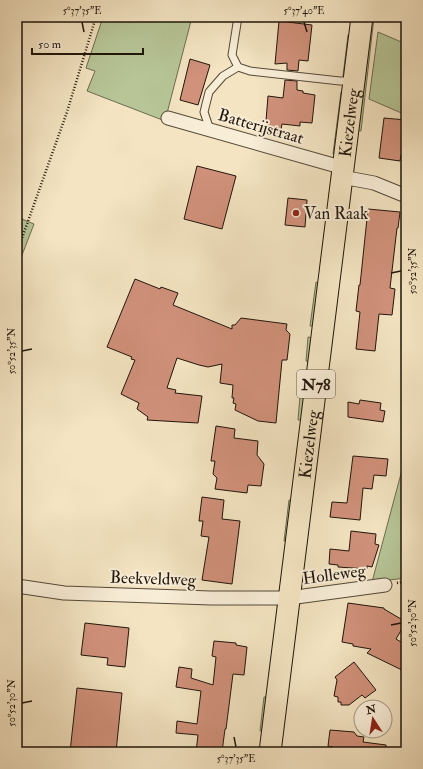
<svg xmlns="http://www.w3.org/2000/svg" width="423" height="769" font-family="'IM FELL Double Pica',serif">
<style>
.green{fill:#b7c597;stroke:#6b6d50}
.building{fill:#d1917b;stroke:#1f150a}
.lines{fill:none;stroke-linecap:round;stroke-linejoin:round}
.lane-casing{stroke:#544938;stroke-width:9}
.street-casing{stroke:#544938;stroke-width:15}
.primary-casing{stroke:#1f150a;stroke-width:23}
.path{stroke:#1f150a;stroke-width:2.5;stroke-dasharray:1 2;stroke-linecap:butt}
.lane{stroke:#f8edd7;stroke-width:7}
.street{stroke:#f8edd7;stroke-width:13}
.primary{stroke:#f4e4c2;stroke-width:21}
.ticks{fill:none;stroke:#1f150a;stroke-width:1.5}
.poi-dot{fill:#8f2418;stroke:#f8edd7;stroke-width:1.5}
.labels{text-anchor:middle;stroke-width:4;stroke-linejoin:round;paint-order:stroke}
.shield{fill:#f8edd7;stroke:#605648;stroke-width:1}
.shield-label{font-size:16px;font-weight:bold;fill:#1f150a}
.street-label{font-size:17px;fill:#1f150a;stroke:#f8edd7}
.poi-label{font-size:17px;fill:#1f150a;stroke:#f8edd7;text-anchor:start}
.neatline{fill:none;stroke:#1f150a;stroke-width:1.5}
.ticks-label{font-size:10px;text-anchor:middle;fill:#1f150a}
</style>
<rect width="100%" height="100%" fill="#f4e4c2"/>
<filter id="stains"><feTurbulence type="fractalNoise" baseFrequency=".005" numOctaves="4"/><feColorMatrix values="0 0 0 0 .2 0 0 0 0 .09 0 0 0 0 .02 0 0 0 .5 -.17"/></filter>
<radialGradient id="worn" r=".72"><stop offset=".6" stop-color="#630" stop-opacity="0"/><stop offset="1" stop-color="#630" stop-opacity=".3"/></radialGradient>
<!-- green -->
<g class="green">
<polygon points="103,17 192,17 165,121 87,91 95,71 86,68"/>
<polygon points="369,17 374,17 361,131 355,130"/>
<polygon points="378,32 406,44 406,115 369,99"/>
<polygon points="348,35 353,35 348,77 343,76"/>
<polygon points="341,92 345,93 338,149 333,154"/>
<polygon points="17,217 34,224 17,268"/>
<polygon points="316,282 319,283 314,326 310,326"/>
<polygon points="308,337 313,338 310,362 306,361"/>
<polygon points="300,396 305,397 302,420 298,420"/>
<polygon points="406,455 406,578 372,582"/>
<polygon points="289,500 292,500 288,541 284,541"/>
<polygon points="264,697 268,697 264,731 260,731"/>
</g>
<!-- building -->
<g class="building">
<polygon points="279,21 312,25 308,61 299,60 298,71 287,70 287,63 275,64"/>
<polygon points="190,59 210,65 198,105 180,100"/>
<polygon points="285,80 297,81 297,90 303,91 303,93 315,95 312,123 300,122 300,126 282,124 280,135 265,133 268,96 283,98"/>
<polygon points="384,118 406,120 404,134 406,134 406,155 401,155 400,161 379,158"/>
<polygon points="197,166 236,176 222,229 184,219"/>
<polygon points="288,198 307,200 305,227 285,225"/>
<polygon points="368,209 400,212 398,228 397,228 390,288 395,289 392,315 379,314 375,351 356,349 360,312 356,311 359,285 360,285"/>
<polygon points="135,279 160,289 161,287 178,293 173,305 232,329 232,325 235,325 241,318 287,324 286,330 290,334 287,360 282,360 276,423 258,421 235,410 236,404 233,403 234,398 232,398 233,385 220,383 222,364 208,367 199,365 177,358 167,388 176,390 175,393 202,396 198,423 147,420 148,417 137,409 139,403 121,394 135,360 131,359 132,357 107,347"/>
<polygon points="360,400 381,403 380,410 385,411 383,422 348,417 348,402 359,404"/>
<polygon points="216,426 235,429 234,438 258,441 257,455 264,464 261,486 248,485 247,493 215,489 217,478 213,474 215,461 211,461"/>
<polygon points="353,456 388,459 386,476 374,475 372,489 363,488 360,520 330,517 332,502 347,503"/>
<polygon points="202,497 224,500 222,519 240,521 232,584 202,580 209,537 201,536 203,521 199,521"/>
<polygon points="351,531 376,534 375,544 379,545 372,567 367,566 367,569 338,567 338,565 329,564 330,549 349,551"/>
<polygon points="348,603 384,608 384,609 406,622 396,639 406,645 406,672 367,653 371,649 353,646 353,644 342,642"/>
<polygon points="85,623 129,628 125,667 107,665 108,658 81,655"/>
<polygon points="214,641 236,643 236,645 247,647 244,675 233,674 226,729 225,729 222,752 196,752 198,735 176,733 177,721 197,724 201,691 176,687 179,667 192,669 191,678 213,685 216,657 212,656"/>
<polygon points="354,662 376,690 365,698 362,695 349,705 341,705 341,702 338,702 338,697 334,696 337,680 335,677"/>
<polygon points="77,688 122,693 116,752 70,752"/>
<polygon points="330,730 354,732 357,736 364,737 363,742 386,745 386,752 334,752 332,751 333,747 328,746"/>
</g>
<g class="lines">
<!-- lane casing -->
<g class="lane-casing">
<g id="lane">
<polyline points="238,17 232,55 238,67 250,71 340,81 352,81"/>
<polyline points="210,130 204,112 209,92 223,76 238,67"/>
</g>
</g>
<!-- street casing -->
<g class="street-casing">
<g id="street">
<polyline points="168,118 344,168"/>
<polyline points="342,177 374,183 406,196"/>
<polyline points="17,586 64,593 211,598 289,598 385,585"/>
</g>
</g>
<!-- primary casing -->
<g class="primary-casing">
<g id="primary">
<path id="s1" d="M 270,752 L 362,17"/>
</g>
</g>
<!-- path -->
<g class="path">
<polyline points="17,252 67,112 96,17"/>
<polyline points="397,583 406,581"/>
</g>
<!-- lane -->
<use href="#lane" class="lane"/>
<!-- street -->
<use href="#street" class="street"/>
<!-- primary -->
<use href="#primary" class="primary"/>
</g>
<!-- ticks -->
<path class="ticks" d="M 82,22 L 84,32M 304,22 L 307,32M 391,273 L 401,271M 22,351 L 32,349M 391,625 L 401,623M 22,703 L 32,701M 234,737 L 236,747"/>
<!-- markers -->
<circle class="poi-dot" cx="296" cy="213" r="4"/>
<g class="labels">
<!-- shield labels -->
<rect class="shield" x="297" y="370" width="38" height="28" rx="3"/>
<g class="shield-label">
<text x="316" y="390">N78</text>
</g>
<!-- street labels -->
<g class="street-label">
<text dy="6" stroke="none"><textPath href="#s1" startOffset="634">Kiezelweg</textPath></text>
<text transform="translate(261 126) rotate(16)" y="6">Batterijstraat</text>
<text dy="6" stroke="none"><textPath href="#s1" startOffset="310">Kiezelweg</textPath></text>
<text transform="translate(334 574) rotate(-8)" y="6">Holleweg</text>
<text transform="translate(153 578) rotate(2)" y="6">Beekveldweg</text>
</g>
<!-- poi labels -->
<g class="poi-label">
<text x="304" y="219">Van Raak</text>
</g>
</g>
<!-- margin -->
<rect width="423" height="769" fill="none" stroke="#f4e4c2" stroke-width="44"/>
<!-- north arrow -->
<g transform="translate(373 719) rotate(348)"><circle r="19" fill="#f8edd7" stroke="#a19785"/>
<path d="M0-3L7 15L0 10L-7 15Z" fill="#8f2418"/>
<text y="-6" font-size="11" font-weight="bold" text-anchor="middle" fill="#1f150a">N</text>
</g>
<!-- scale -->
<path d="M32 48v6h111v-6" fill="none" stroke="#1f150a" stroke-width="2"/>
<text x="38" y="48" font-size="12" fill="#1f150a" stroke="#f8edd7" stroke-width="3" paint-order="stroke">50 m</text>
<rect x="22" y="22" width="379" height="725" class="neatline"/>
<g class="ticks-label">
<text x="82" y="14">5°37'35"E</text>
<text x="304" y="14">5°37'40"E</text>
<text transform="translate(412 271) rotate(-90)" y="4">50°52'35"N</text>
<text transform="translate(11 351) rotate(-90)" y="4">50°52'35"N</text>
<text transform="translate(412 623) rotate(-90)" y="4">50°52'30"N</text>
<text transform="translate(11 703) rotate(-90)" y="4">50°52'30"N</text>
<text x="236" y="762">5°37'35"E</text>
</g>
<rect width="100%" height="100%" filter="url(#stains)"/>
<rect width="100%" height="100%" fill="url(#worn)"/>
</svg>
